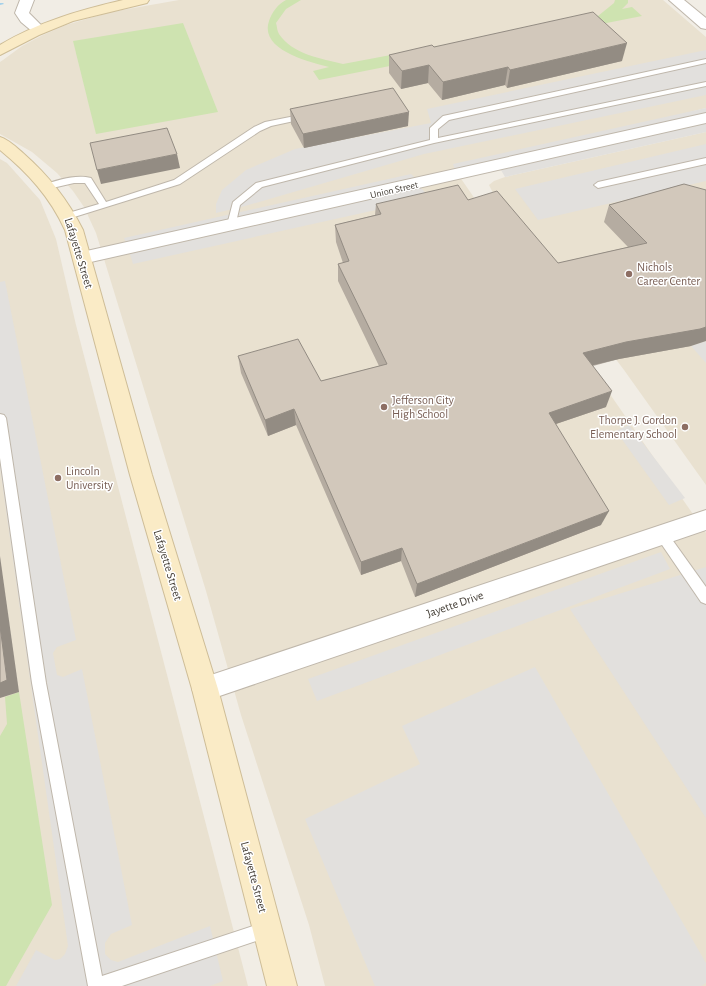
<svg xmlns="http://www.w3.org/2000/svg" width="706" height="986" font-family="'Alegreya Sans',sans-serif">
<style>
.education{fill:#e9e1d0}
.green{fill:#cee3b0}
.parking{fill:#e2e0dd}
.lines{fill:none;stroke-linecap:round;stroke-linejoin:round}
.stream{fill:#a5d1ea;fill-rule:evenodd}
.service-casing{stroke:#bfb7ab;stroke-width:2}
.minor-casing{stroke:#bfb7ab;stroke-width:2}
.secondary-casing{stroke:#cebd97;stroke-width:2}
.service{fill:#fff;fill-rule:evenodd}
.minor{fill:#fff;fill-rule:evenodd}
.secondary{fill:#faebc6;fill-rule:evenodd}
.wall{fill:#b5aca1}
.shaded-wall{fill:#938c83}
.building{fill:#d2c8bb;stroke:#938c83}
.education-dot{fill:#8d6e63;stroke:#fff;stroke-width:1.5}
.labels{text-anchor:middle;stroke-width:3;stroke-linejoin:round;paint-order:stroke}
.far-street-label{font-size:10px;fill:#433d35;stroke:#fff}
.street-label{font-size:12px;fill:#433d35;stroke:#fff}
.education-label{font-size:12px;fill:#785e54;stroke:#fff;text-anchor:start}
</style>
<rect width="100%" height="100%" fill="#f1ede5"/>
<!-- education -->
<g class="education">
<polygon points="179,0 663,0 706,37 706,108 455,170 706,533 706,986 325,986 309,925 241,715 206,591 96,233 84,207 73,191 57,173 32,152 0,134 0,62 3,60 22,46 43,35 66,25 111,12"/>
<polygon points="706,132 706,485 624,370 498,203 489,185 494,181 505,177"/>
<polygon points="0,159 7,163 40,200 56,239 76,325 248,986 0,986"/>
</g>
<!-- green -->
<g class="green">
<path d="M 286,0 L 301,0 L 286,9 L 276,23 C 277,26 277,31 279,34 C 292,54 322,59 343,64 L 598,16 L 614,3 L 615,0 L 628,0 L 628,3 L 622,9 L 632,7 L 642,16 L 319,80 L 313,71 L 329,67 C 309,62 259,50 269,21 C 272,12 278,4 286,0 Z"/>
<polygon points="183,23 218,112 96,134 73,41"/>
<polygon points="19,692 52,905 6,986 0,986 0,736 7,724 5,697"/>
</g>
<!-- parking -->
<g class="parking">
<polygon points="706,50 706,95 424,154 245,206 216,213 216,204 222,190 246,170 295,149 431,123 427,109"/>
<polygon points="706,108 706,114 455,170 453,164"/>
<polygon points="706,123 706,132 505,177 501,170"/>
<polygon points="706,144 706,181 538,220 515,189"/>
<polygon points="411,174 420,183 128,247 124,238"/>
<polygon points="421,188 430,198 133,264 130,254"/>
<polygon points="5,281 76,640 57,647 53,653 57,675 63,677 82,669 132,925 111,934 105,943 105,954 111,960 118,962 210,926 223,981 210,986 16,986 36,950 55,960 60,959 65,954 68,946 0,468 0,282"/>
<polygon points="706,341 706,363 691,346"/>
<polygon points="629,425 685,498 669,505 616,431"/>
<polygon points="661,552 670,569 317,701 308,679"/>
<polygon points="706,567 706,818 570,609"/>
<polygon points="535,667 706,963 706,983 701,986 375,986 305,819 420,764 402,726"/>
</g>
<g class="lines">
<!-- stream -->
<polygon class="stream" points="0,3 3,3 4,4 0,5"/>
<!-- service casing -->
<g class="service-casing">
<g id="service">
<polygon points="706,59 706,63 449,120 438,129 438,138 706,82 706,86 434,143 262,187 240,205 235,227 229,227 227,225 233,202 256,183 430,140 430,128 443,116"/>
<path d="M 305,114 L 309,116 L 308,118 L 271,126 L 260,131 L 180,184 L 71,218 L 68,219 L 63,216 L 65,214 L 99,204 L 85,183 L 74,183 L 48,189 L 44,186 L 45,184 C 59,180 76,174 91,178 L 106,202 L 174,180 L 254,127 L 265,122 Z"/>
<polygon points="706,158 706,164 598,188 594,185 598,182"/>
<polygon points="0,414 4,415 6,418 46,683 102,976 268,921 274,923 276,929 274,935 122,986 88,986 32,683 0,458"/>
<polygon points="662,530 666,531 706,587 706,604 701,602 658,539 656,535 658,531"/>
</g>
</g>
<!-- minor casing -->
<g class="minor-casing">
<g id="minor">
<polygon points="20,0 34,0 29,13 45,29 43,32 33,32 21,22 15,13"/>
<polygon points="669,0 684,0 706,18 706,29 701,28"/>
<polygon points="706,113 706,123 82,264 76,262 73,258 76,254 82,252"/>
<polygon points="706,510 706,530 205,701 196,698 192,689 196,680"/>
</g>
</g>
<!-- secondary casing -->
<g class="secondary-casing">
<g id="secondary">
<path d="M 123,0 L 149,0 L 147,3 L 73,21 L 39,35 L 0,55 L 0,45 C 38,22 80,10 123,0 Z"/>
<path d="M 0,137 C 9,140 16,147 23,153 C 48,175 68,200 83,230 L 152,475 L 218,689 L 297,986 L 267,986 L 192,689 L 130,475 L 65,230 C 50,197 28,173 0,150 Z"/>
</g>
</g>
<!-- service -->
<use href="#service" class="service"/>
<!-- minor -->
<use href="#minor" class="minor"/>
<!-- secondary -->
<use href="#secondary" class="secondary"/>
</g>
<!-- wall -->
<g class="wall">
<polygon points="434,47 622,61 507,88 505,85 442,100 428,83 401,89 389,73 389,55"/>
<polygon points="290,109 408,126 304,148 291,124"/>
<polygon points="684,184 691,346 619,359 593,366 606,407 556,424 601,525 415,597 401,561 361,575 296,425 268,436 241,373 238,356 321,381 379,366 338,281 338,264 343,263 336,242 335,225 375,215 376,204 468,200 558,263 628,247 604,222 609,205"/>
</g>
<!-- shaded-wall -->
<g class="shaded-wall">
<polygon points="627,43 622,61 507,88 510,70"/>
<polygon points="429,65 428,83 401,89 402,71"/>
<polygon points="508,67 505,85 442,100 443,82"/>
<polygon points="409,112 408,126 304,148 303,134"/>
<polygon points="177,154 180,168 101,184 97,170"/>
<polygon points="706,327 706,341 691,346 619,359 577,369 583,353 626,342"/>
<polygon points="612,391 606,407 544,428 549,413"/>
<polygon points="294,409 296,425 268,436 265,420"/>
<polygon points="609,511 601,525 415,597 417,584"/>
<polygon points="402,548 401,561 361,575 361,562"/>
<polygon points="0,556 19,692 0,698"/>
</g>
<!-- building -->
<g class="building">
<polygon points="593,12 627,43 510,70 508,67 443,82 429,65 402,71 389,55 432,45 434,47"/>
<polygon points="393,88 409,112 303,134 290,109"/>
<polygon points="167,128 177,154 97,170 90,143"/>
<polygon points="684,184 706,190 706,327 700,329 626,342 583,353 612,391 549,413 609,511 417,584 402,548 361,562 294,409 265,420 238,356 298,339 321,381 387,364 338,264 349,261 335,225 381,214 376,204 458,185 468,200 497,191 558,263 647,243 609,205"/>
<polygon points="0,626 7,680 0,683"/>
</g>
<!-- markers -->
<g class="education-dot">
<circle cx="629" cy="274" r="4"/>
<circle cx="384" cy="407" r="4"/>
<circle cx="685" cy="427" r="4"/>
<circle cx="58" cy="478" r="4"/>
</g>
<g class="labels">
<!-- far-street labels -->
<g class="far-street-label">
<text transform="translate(394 189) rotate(-13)" y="4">Union Street</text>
</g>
<!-- street labels -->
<g class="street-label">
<text transform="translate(79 253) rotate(73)" y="4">Lafayette Street</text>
<text transform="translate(168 565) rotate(73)" y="4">Lafayette Street</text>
<text transform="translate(455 604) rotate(-19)" y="4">Jayette Drive</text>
<text transform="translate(254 877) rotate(75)" y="4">Lafayette Street</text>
</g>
<!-- education labels -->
<g class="education-label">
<text x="637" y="271">Nichols<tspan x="637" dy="14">Career Center</tspan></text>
<text x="392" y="404">Jefferson City<tspan x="392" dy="14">High School</tspan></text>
<text x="677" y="424" text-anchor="end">Thorpe J. Gordon<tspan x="677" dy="14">Elementary School</tspan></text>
<text x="66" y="475">Lincoln<tspan x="66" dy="14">University</tspan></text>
</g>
</g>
</svg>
